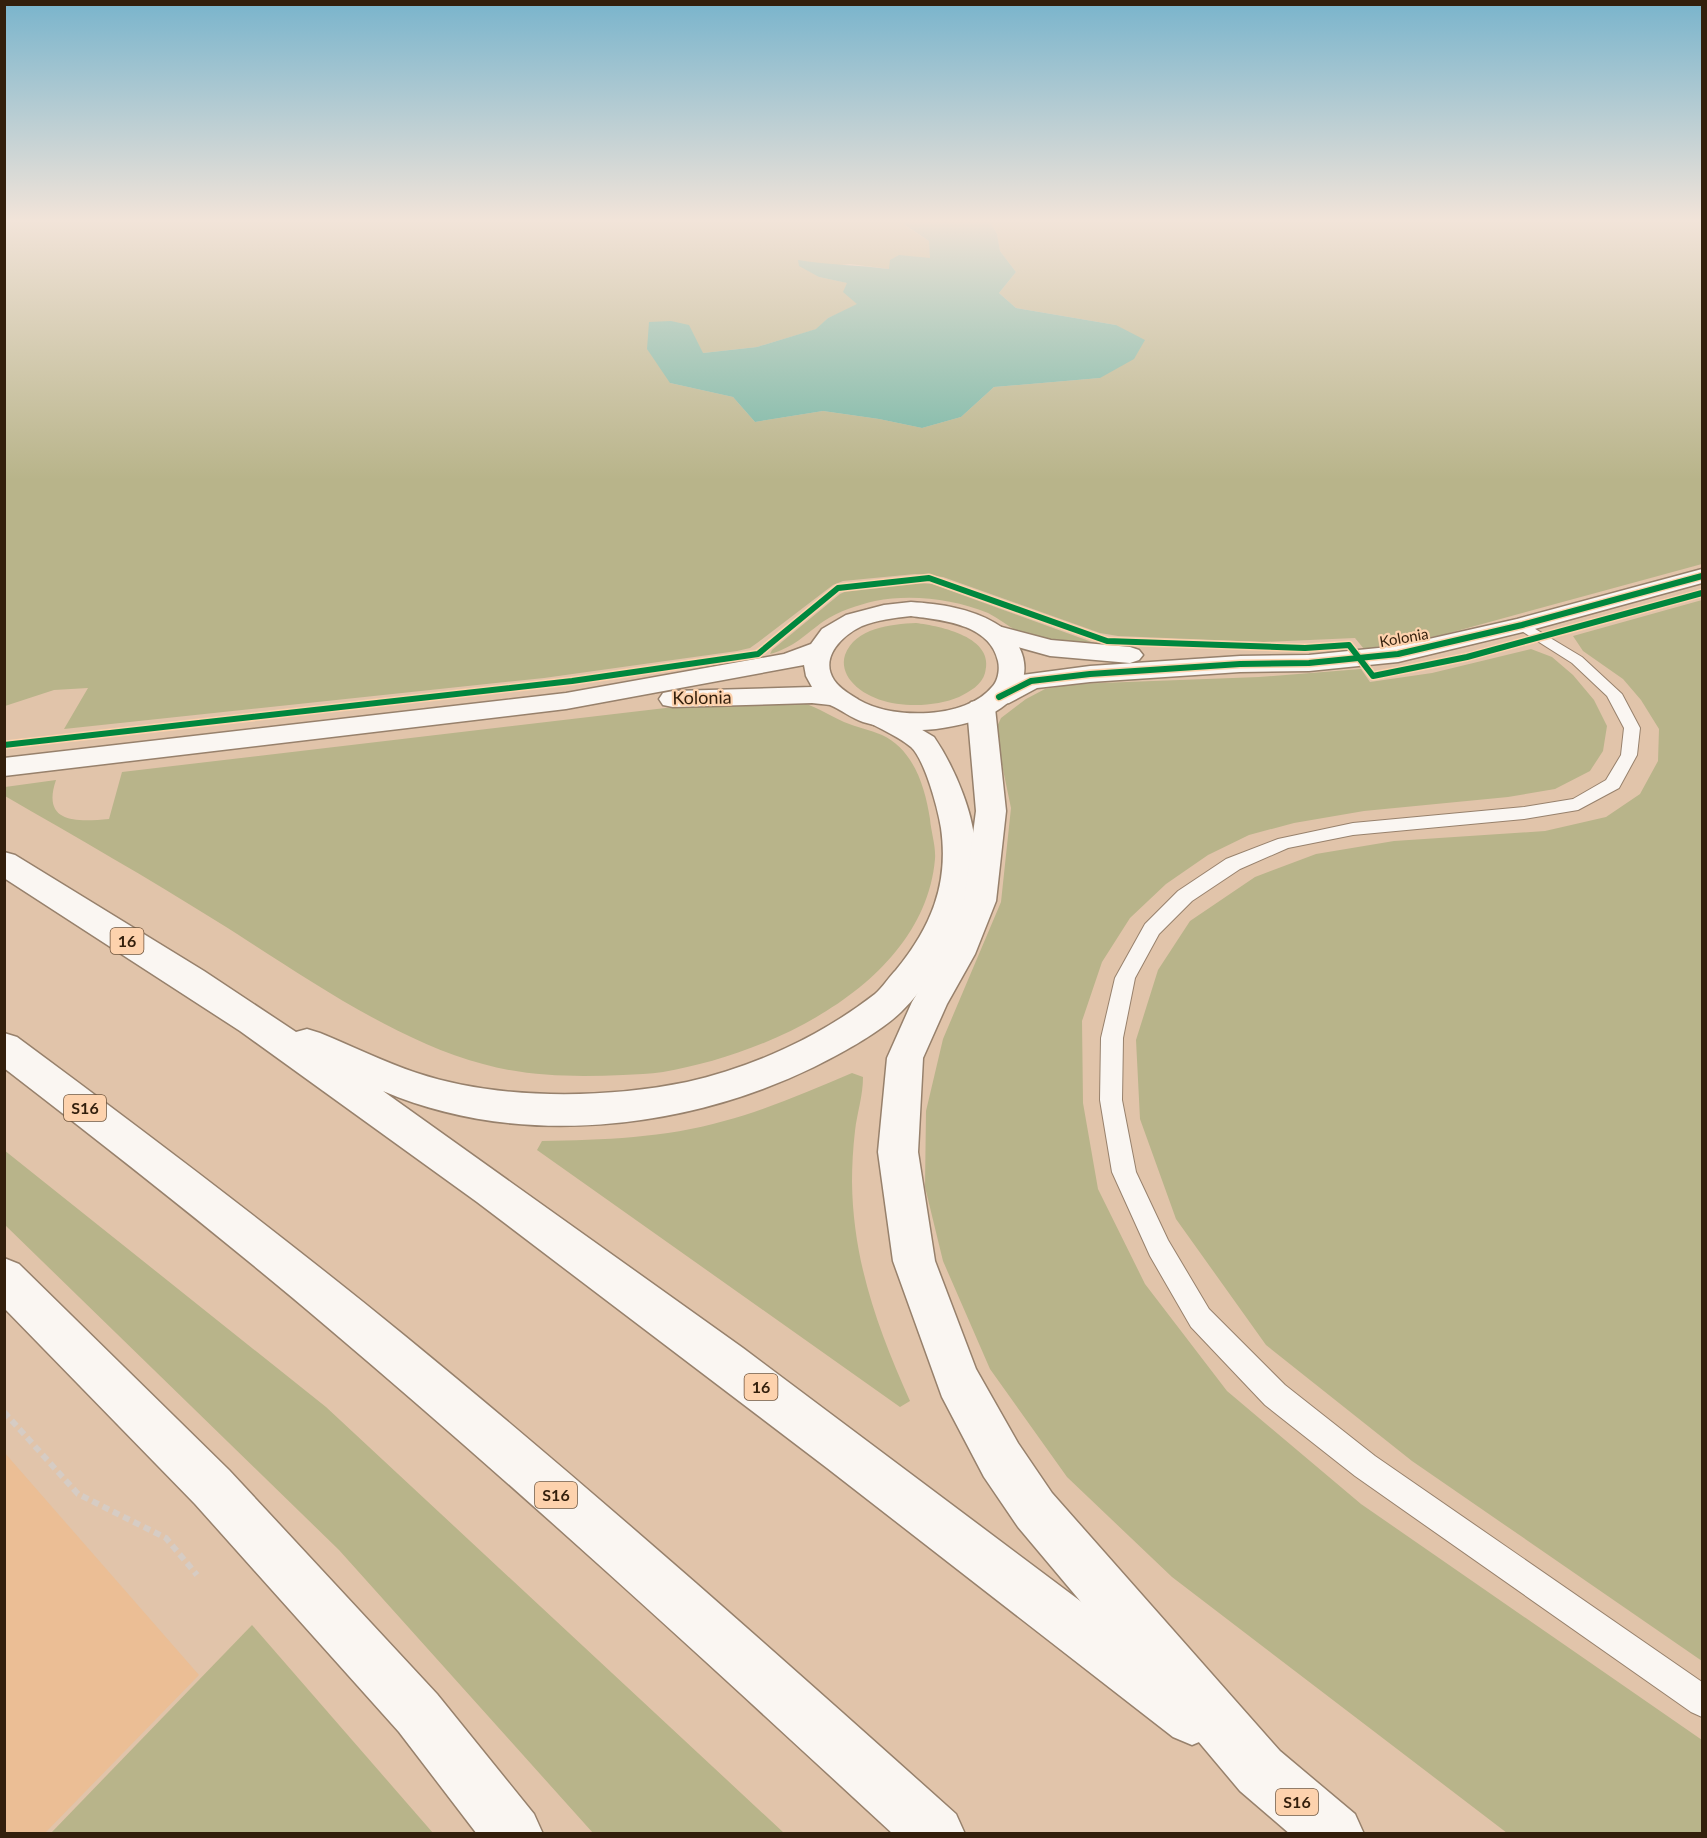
<svg xmlns="http://www.w3.org/2000/svg" width="1707" height="1838" font-family="Lato,sans-serif">
<style>
.built{fill:#ebbe95}
.green{fill:#b8b48a}
.water{fill:#72b5a3}
.lines{fill:none;stroke-linecap:round;stroke-linejoin:round}
.service-casing{stroke:#97816c;stroke-width:2}
.tertiary-casing{stroke:#97816c;stroke-width:3}
.secondary-casing{stroke:#97816c;stroke-width:3}
.primary-casing{stroke:#97816c;stroke-width:3}
.motorway-casing{stroke:#97816c;stroke-width:3}
.path{stroke:#d6ccc4;stroke-width:6;stroke-dasharray:7 4.5;stroke-linecap:butt}
.service{fill:#faf6f2;fill-rule:evenodd}
.tertiary{fill:#faf6f2;fill-rule:evenodd}
.secondary{fill:#faf6f2;fill-rule:evenodd}
.primary{fill:#faf6f2;fill-rule:evenodd}
.motorway{fill:#faf6f2;fill-rule:evenodd}
.cycleway-casing{stroke:#fdd2ad;stroke-width:9}
.cycleway{stroke:#00873e;stroke-width:6}
.labels{text-anchor:middle;stroke-width:4.5;stroke-linejoin:round;paint-order:stroke}
.far-street-label{font-size:15px;fill:#331f0c;stroke:#fdd2ad}
.shield{fill:#fdd2ad;stroke:#70553c;stroke-width:1.5}
.shield-label{font-size:16px;font-weight:bold;fill:#331f0c}
.street-label{font-size:18px;fill:#331f0c;stroke:#fdd2ad}
</style>
<rect width="100%" height="100%" fill="#e1c4aa"/>
<!-- built -->
<polygon class="built" points="4,1452 199,1675 45,1833 5,1833"/>
<!-- green -->
<g class="green">
<polygon points="5,222 907,222 905,226 929,241 931,258 889,269 850,264 834,266 798,261 819,277 848,283 858,305 828,318 817,329 757,347 703,353 670,383 733,397 755,422 823,411 879,419 922,428 961,417 994,387 1100,378 1116,325 1016,308 999,293 1016,272 1000,251 997,234 990,222 1702,222 1702,564 1442,635 1364,649 1355,638 1263,642 1118,636 1100,633 943,577 915,574 843,581 833,585 757,643 750,648 737,651 544,678 64,729 88,688 54,690 5,706"/>
<path d="M 920,583 L 932,584 L 1100,645 C 1075,644 1048,644 1024,634 C 1011,629 1000,619 988,613 C 953,599 912,594 875,601 C 858,605 839,611 824,621 C 804,635 795,647 770,654 L 772,650 L 840,594 L 849,590 Z"/>
<polygon points="1702,600 1702,1661 1412,1461 1266,1345 1176,1219 1140,1119 1136,1040 1158,970 1190,921 1255,877 1316,854 1394,841 1545,831 1606,817 1640,794 1658,761 1659,729 1641,700 1623,679 1583,651 1573,636"/>
<path d="M 916,623 C 940,626 996,637 985,673 C 982,685 969,692 959,697 C 928,710 874,709 851,681 C 845,674 842,664 845,655 C 855,628 891,624 916,623 Z"/>
<polygon points="1531,649 1552,657 1573,675 1594,700 1607,726 1603,751 1590,771 1555,789 1508,797 1364,811 1294,823 1249,835 1208,855 1166,884 1130,918 1102,962 1082,1021 1083,1103 1098,1189 1145,1284 1227,1391 1361,1504 1702,1740 1702,1833 1507,1833 1172,1577 1067,1477 990,1369 943,1261 925,1187 926,1111 943,1039 1001,902 1011,808 995,731 1001,718 1026,699 1045,689 1074,684 1259,677 1361,669 1370,682 1432,673"/>
<path d="M 795,701 C 814,705 827,714 844,722 C 856,727 870,730 882,735 C 914,750 925,787 930,819 C 931,832 936,846 935,859 C 924,983 771,1054 663,1072 C 650,1074 636,1074 623,1075 C 577,1077 529,1077 483,1064 C 392,1040 298,972 218,922 C 148,878 76,837 5,796 L 5,787 L 56,780 C 41,824 77,822 109,819 L 122,772 L 691,705 Z"/>
<path d="M 852,1073 L 863,1077 C 863,1096 857,1113 855,1131 C 853,1148 852,1165 852,1182 C 853,1262 878,1329 910,1401 L 900,1407 L 537,1150 L 542,1141 C 603,1140 665,1138 724,1121 C 768,1109 810,1091 852,1073 Z"/>
<polygon points="4,1150 326,1407 784,1833 593,1833 339,1550 5,1225"/>
<polygon points="252,1625 433,1833 51,1833"/>
</g>
<!-- water -->
<path class="water" d="M 907,222 L 990,222 L 997,234 L 1000,251 L 1016,272 L 999,293 L 1016,308 L 1116,325 L 1145,340 L 1134,359 L 1100,378 L 994,387 L 961,417 L 922,428 L 879,419 L 823,411 L 755,422 L 733,397 L 670,383 L 647,349 L 649,322 L 671,321 L 689,325 L 703,353 L 757,347 L 816,329 L 828,318 L 857,304 L 843,292 L 847,283 L 819,277 L 799,266 L 798,260 C 829,265 858,265 889,269 L 890,260 L 899,255 L 930,258 L 929,241 L 905,225 Z"/>
<g class="lines">
<!-- service casing -->
<g class="service-casing">
<polygon id="service" points="1522,621 1582,657 1622,694 1640,728 1637,755 1619,788 1578,810 1524,819 1353,835 1288,848 1240,869 1192,901 1159,934 1135,978 1123,1038 1122,1100 1136,1172 1168,1240 1209,1309 1285,1385 1375,1456 1702,1682 1702,1717 1691,1712 1355,1476 1265,1405 1191,1327 1150,1256 1112,1172 1100,1100 1101,1038 1115,978 1145,924 1178,891 1226,859 1278,839 1353,823 1524,807 1573,799 1606,780 1621,755 1624,728 1607,696 1572,663 1517,628 1515,625 1517,622"/>
</g>
<!-- tertiary casing -->
<g class="tertiary-casing">
<g id="tertiary">
<polygon points="1702,569 1702,583 1531,630 1398,662 1309,671 1240,672 1090,682 1037,688 1009,703 999,705 989,703 985,697 989,691 1022,675 1090,666 1240,656 1309,655 1398,646 1517,619"/>
<polygon points="994,625 1051,640 1130,647 1139,650 1143,655 1139,660 1130,663 1050,656 985,638 981,633 985,628"/>
</g>
</g>
<!-- secondary casing -->
<g class="secondary-casing">
<g id="secondary">
<path d="M 911,602 C 940,604 970,608 995,623 C 1030,643 1036,684 1001,708 C 983,721 957,726 936,729 C 912,732 886,729 863,722 C 851,718 842,710 830,705 C 825,704 818,704 812,703 L 673,707 L 663,705 L 659,699 L 663,693 L 673,691 L 812,687 L 806,676 L 804,665 L 566,709 L 4,776 L 4,758 L 566,693 L 784,654 L 811,644 L 822,629 L 846,615 L 884,605 ZM 911,616 C 942,620 990,624 998,661 C 1000,670 998,681 992,687 C 966,719 893,720 859,700 C 851,695 840,689 834,680 C 819,657 843,635 862,626 C 877,620 894,618 911,616 Z"/>
<polygon points="4,1258 19,1264 229,1470 437,1694 534,1814 543,1834 477,1834 399,1732 195,1504 4,1308"/>
</g>
</g>
<!-- primary casing -->
<g class="primary-casing">
<path id="primary" d="M 882,710 L 892,712 L 934,737 C 954,766 977,819 975,855 C 975,878 968,900 960,921 C 948,952 926,988 901,1012 C 879,1033 842,1053 814,1067 C 685,1130 518,1149 383,1091 L 743,1348 L 1211,1699 L 1219,1718 L 1211,1737 L 1192,1745 L 1173,1737 L 827,1468 L 477,1202 L 240,1031 L 4,878 L 4,852 L 15,855 L 204,971 L 296,1032 L 307,1029 L 320,1033 C 352,1046 384,1062 417,1073 C 497,1100 604,1099 687,1082 C 754,1067 821,1036 875,994 C 883,987 889,977 896,970 C 931,927 949,884 941,828 C 938,809 925,760 911,747 C 900,738 885,731 872,724 L 868,718 L 872,712 Z"/>
</g>
<!-- motorway casing -->
<g class="motorway-casing">
<g id="motorway">
<polygon points="981,700 991,702 995,708 1006,811 996,901 975,954 947,1004 923,1058 918,1152 935,1261 976,1369 1018,1443 1052,1493 1280,1751 1355,1814 1364,1834 1290,1834 1240,1791 1018,1527 984,1477 942,1397 893,1261 878,1152 887,1058 912,1002 942,952 964,901 976,811 967,708 971,702"/>
<path d="M 4,1033 L 17,1037 C 148,1134 279,1233 405,1336 C 593,1490 775,1652 956,1814 L 965,1834 L 893,1834 C 707,1662 520,1490 326,1326 C 221,1237 113,1152 4,1068 Z"/>
</g>
</g>
<!-- path -->
<polyline class="path" points="4,1412 78,1494 166,1538 197,1575"/>
<!-- service -->
<use href="#service" class="service"/>
<!-- tertiary -->
<use href="#tertiary" class="tertiary"/>
<!-- secondary -->
<use href="#secondary" class="secondary"/>
<!-- primary -->
<use href="#primary" class="primary"/>
<!-- motorway -->
<use href="#motorway" class="motorway"/>
<!-- cycleway casing -->
<g class="cycleway-casing">
<g id="cycleway">
<polyline points="999,697 1031,681 1090,674 1240,664 1309,663 1398,654 1522,625 1702,576"/>
<polyline points="4,745 572,681 758,654 838,588 929,578 1107,641 1305,648 1349,645 1373,676 1467,657 1702,593"/>
</g>
</g>
<!-- cycleway -->
<use href="#cycleway" class="cycleway"/>
</g>
<!-- sky -->
<linearGradient id="sky" x2="0" y2="1"><stop stop-color="#79b4cc"/><stop offset="0.46" stop-color="#f2e4d9"/><stop offset="1" stop-color="#f2e4d9" stop-opacity="0"/></linearGradient>
<rect width="1707" height="480" fill="url(#sky)"/>
<g class="labels">
<!-- far-street labels -->
<g class="far-street-label">
<text transform="translate(1404 638) rotate(-10)" y="5">Kolonia</text>
</g>
<!-- shield labels -->
<g class="shield">
<rect x="110.5" y="928" width="33" height="26" rx="4.5"/>
<rect x="64" y="1095" width="42" height="26" rx="4.5"/>
<rect x="744.5" y="1374" width="33" height="26" rx="4.5"/>
<rect x="535" y="1482" width="42" height="26" rx="4.5"/>
<rect x="1276" y="1789" width="42" height="26" rx="4.5"/>
</g>
<g class="shield-label">
<text x="127" y="947">16</text>
<text x="85" y="1114">S16</text>
<text x="761" y="1393">16</text>
<text x="556" y="1501">S16</text>
<text x="1297" y="1808">S16</text>
</g>
<!-- street labels -->
<g class="street-label">
<text transform="translate(702 698) rotate(-1)" y="6">Kolonia</text>
</g>
</g>
<!-- border -->
<rect width="1707" height="1838" fill="none" stroke="#331f0c" stroke-width="12"/>
</svg>
